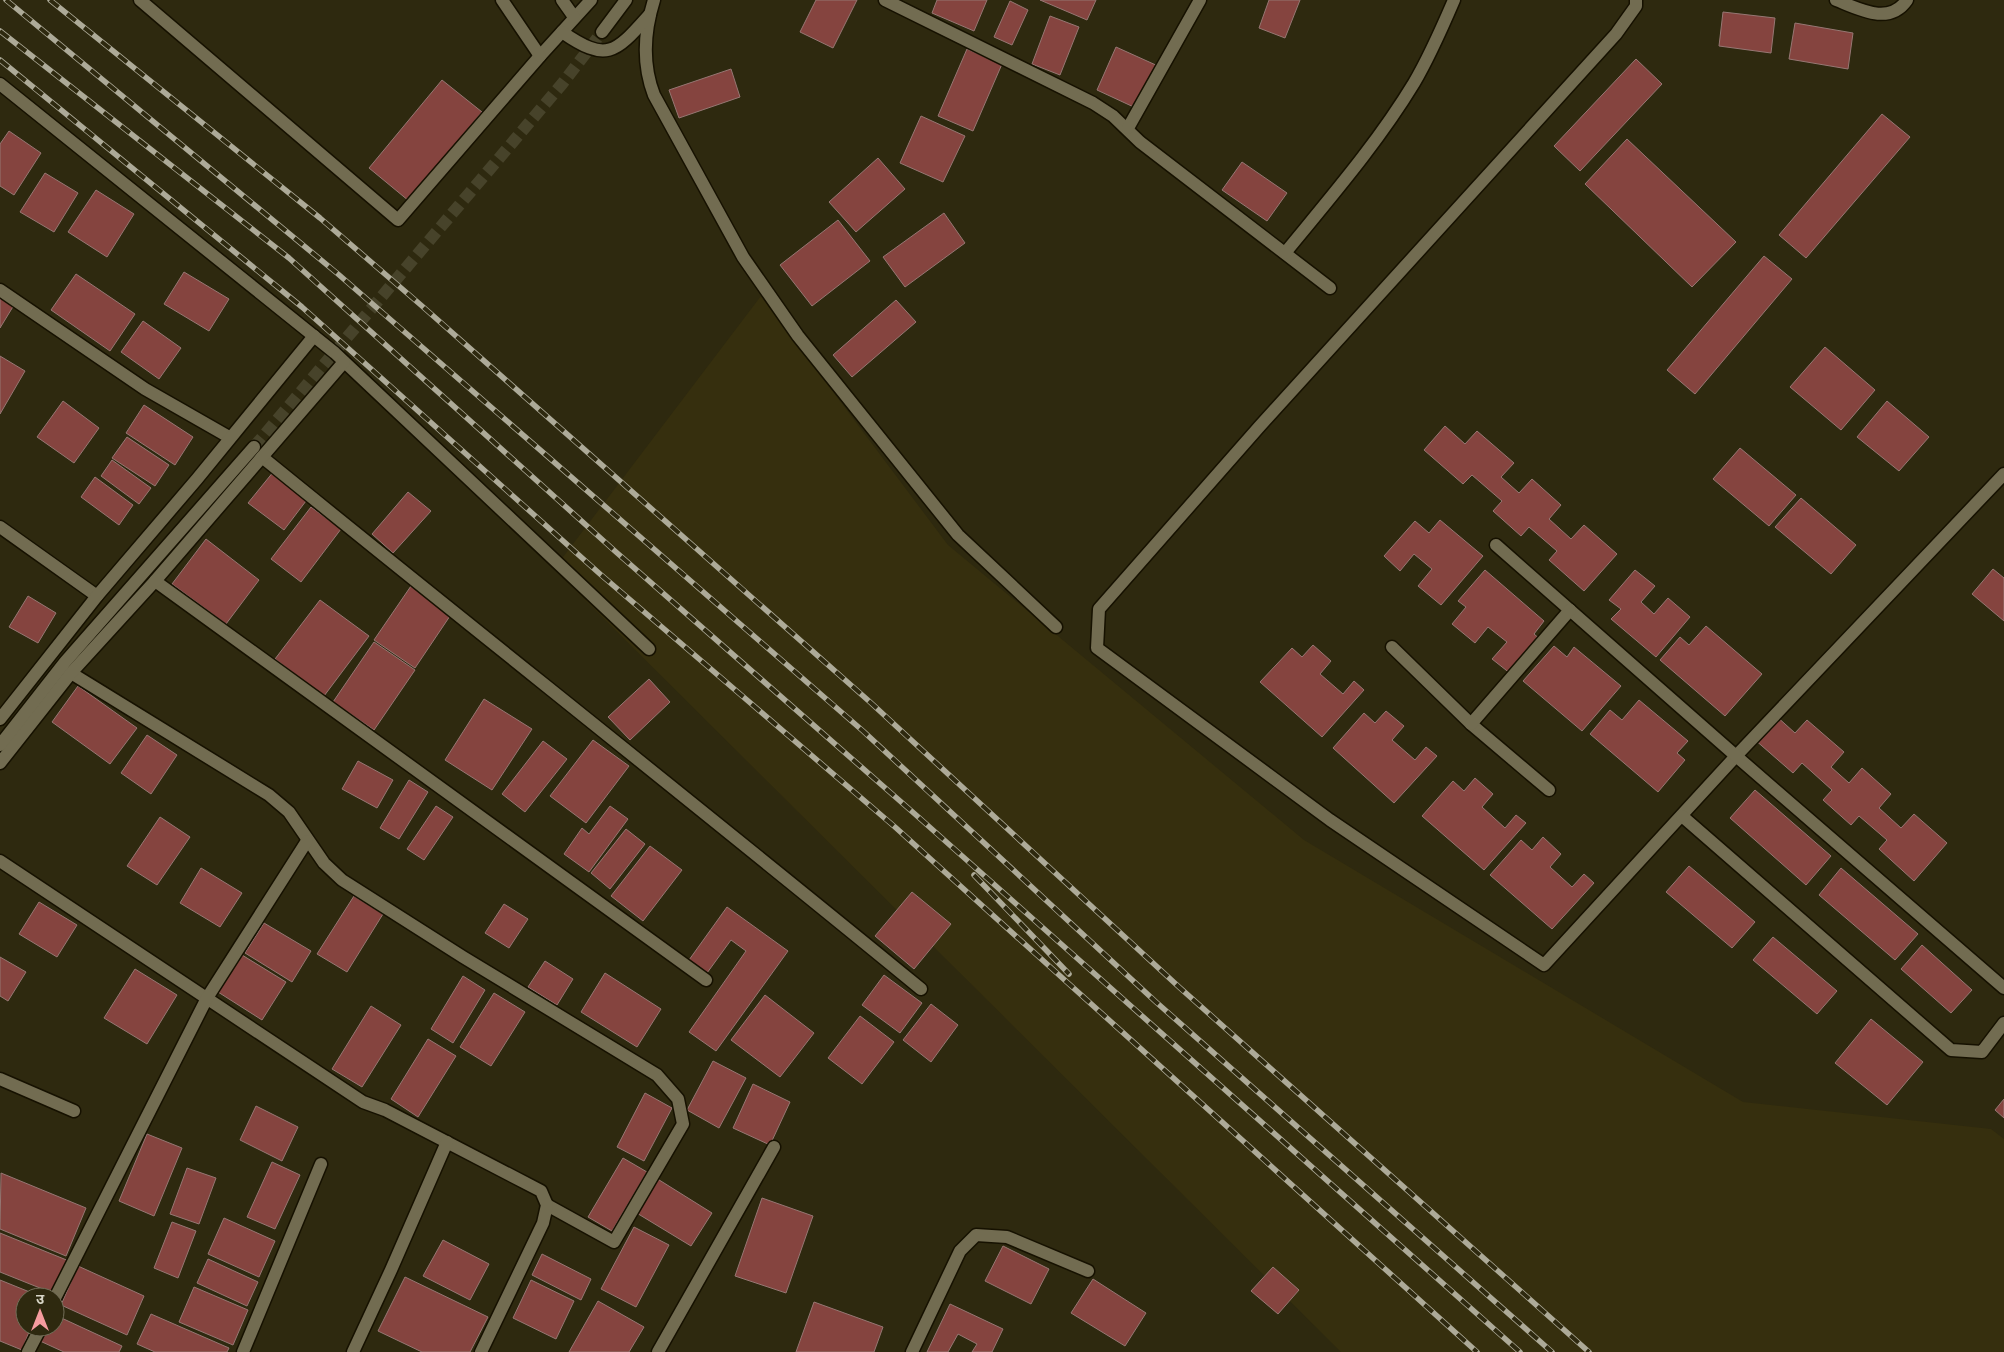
<svg xmlns="http://www.w3.org/2000/svg" width="2004" height="1352" font-family="Literata,'Noto Sans Devanagari',serif">
<style>
.built{fill:#362f0e}
.building{fill:#85443f;stroke:#967773}
.lines{fill:none;stroke-linecap:round;stroke-linejoin:round}
.tertiary-tunnel{stroke:#47432a;stroke-width:12;stroke-dasharray:12 6;stroke-linecap:butt}
.minor-casing{stroke:#161100;stroke-width:15}
.tertiary-casing{stroke:#161100;stroke-width:15}
.minor{stroke:#726c51;stroke-width:12}
.tertiary{stroke:#726c51;stroke-width:12}
.rail-casing{stroke:#adaa98;stroke-width:5.5}
.rail{stroke:#2e290f;stroke-width:4;stroke-dasharray:11;stroke-linecap:butt}
</style>
<rect width="100%" height="100%" fill="#2e290f"/>
<!-- built -->
<polygon class="built" points="761,296 948,545 1304,840 1743,1102 1991,1129 2004,1139 2004,1352 1341,1352 554,569"/>
<!-- building -->
<g class="building">
<polygon points="816,0 857,0 833,48 800,32"/>
<polygon points="937,0 987,0 974,31 932,13"/>
<polygon points="1040,0 1096,0 1087,20"/>
<polygon points="1269,0 1300,0 1285,38 1259,28"/>
<polygon points="1010,1 1028,10 1012,45 994,37"/>
<polygon points="1723,12 1775,18 1771,53 1719,46"/>
<polygon points="1050,16 1079,27 1060,75 1032,64"/>
<polygon points="1795,23 1853,33 1848,69 1789,59"/>
<polygon points="1116,47 1158,66 1138,109 1097,90"/>
<polygon points="967,49 1002,64 973,131 938,116"/>
<polygon points="1636,59 1662,84 1580,171 1554,146"/>
<polygon points="731,69 740,97 679,118 669,90"/>
<polygon points="442,80 482,112 409,201 369,168"/>
<polygon points="1882,114 1910,137 1806,258 1779,235"/>
<polygon points="921,116 965,136 943,182 900,163"/>
<polygon points="9,131 41,153 14,195 0,186 0,144"/>
<polygon points="1627,139 1736,242 1692,287 1585,184"/>
<polygon points="878,158 905,189 856,232 829,202"/>
<polygon points="1242,162 1287,193 1267,221 1222,190"/>
<polygon points="45,173 78,193 54,232 20,212"/>
<polygon points="96,190 134,214 107,257 68,232"/>
<polygon points="944,213 965,243 905,287 883,257"/>
<polygon points="838,220 870,261 812,306 780,265"/>
<polygon points="1764,256 1792,279 1695,394 1667,370"/>
<polygon points="184,272 229,299 209,331 164,304"/>
<polygon points="76,274 135,314 110,351 51,310"/>
<polygon points="0,296 14,305 0,328"/>
<polygon points="896,300 916,322 852,377 833,355"/>
<polygon points="143,321 181,348 159,379 121,352"/>
<polygon points="1825,347 1875,390 1841,430 1790,387"/>
<polygon points="0,356 25,371 0,414"/>
<polygon points="63,401 99,428 74,463 37,437"/>
<polygon points="1887,401 1929,437 1899,471 1857,437"/>
<polygon points="144,405 193,437 175,465 126,433"/>
<polygon points="1445,426 1465,444 1477,431 1514,463 1501,477 1519,493 1532,479 1561,505 1549,519 1571,539 1584,525 1617,554 1584,591 1549,560 1557,551 1529,527 1521,536 1493,511 1502,501 1472,475 1463,484 1424,450"/>
<polygon points="127,437 169,465 155,486 112,458"/>
<polygon points="1740,448 1796,495 1769,526 1713,479"/>
<polygon points="112,460 151,488 139,504 101,476"/>
<polygon points="274,471 309,497 284,530 248,503"/>
<polygon points="95,477 133,505 119,525 81,497"/>
<polygon points="408,492 431,511 393,553 372,534"/>
<polygon points="1801,498 1856,545 1831,574 1775,527"/>
<polygon points="311,507 341,529 301,582 271,559"/>
<polygon points="1440,520 1483,556 1441,605 1418,586 1432,569 1414,554 1400,571 1384,556 1415,521 1429,533"/>
<polygon points="206,539 259,580 226,624 172,584"/>
<polygon points="1993,569 2004,578 2004,621 1972,594"/>
<polygon points="1485,570 1544,621 1534,634 1541,640 1511,674 1492,659 1507,642 1488,627 1475,643 1452,624 1466,607 1458,601"/>
<polygon points="1635,570 1655,586 1641,602 1654,614 1668,598 1690,617 1656,657 1611,619 1621,609 1609,600"/>
<polygon points="411,586 452,613 415,668 374,640"/>
<polygon points="28,596 56,613 38,643 9,627"/>
<polygon points="320,600 369,636 324,696 275,659"/>
<polygon points="1706,626 1762,674 1725,716 1660,660 1680,637 1689,645"/>
<polygon points="374,642 415,670 374,730 333,702"/>
<polygon points="1313,645 1331,661 1320,674 1343,694 1354,681 1364,690 1322,737 1260,682 1292,648 1302,657"/>
<polygon points="1554,646 1567,657 1574,647 1621,686 1582,731 1523,681"/>
<polygon points="649,679 670,702 630,740 608,717"/>
<polygon points="78,686 137,728 110,764 52,722"/>
<polygon points="484,699 532,729 492,790 445,760"/>
<polygon points="1639,700 1688,741 1677,753 1685,760 1658,792 1590,734 1610,710 1622,720"/>
<polygon points="1386,711 1404,726 1392,740 1415,760 1426,747 1437,756 1394,803 1333,748 1364,713 1375,723"/>
<polygon points="1775,715 1795,733 1807,720 1844,752 1831,767 1849,783 1862,768 1891,794 1879,808 1901,828 1914,814 1947,843 1914,881 1879,849 1887,840 1859,816 1851,825 1823,800 1832,790 1802,763 1793,773 1754,739"/>
<polygon points="147,735 177,755 151,794 121,773"/>
<polygon points="593,740 629,766 586,823 550,796"/>
<polygon points="543,741 567,759 525,812 502,794"/>
<polygon points="358,761 393,780 377,808 342,789"/>
<polygon points="1475,778 1493,794 1482,807 1505,828 1516,815 1526,823 1484,870 1422,816 1453,781 1464,791"/>
<polygon points="409,780 428,792 399,839 380,828"/>
<polygon points="1755,790 1831,856 1806,885 1730,818"/>
<polygon points="436,806 453,817 424,860 407,849"/>
<polygon points="610,806 628,819 589,872 564,854 582,828 589,834"/>
<polygon points="160,817 190,837 157,885 127,866"/>
<polygon points="626,829 645,844 610,889 591,873"/>
<polygon points="1543,837 1561,854 1550,867 1572,887 1584,874 1594,883 1552,929 1490,875 1521,840 1532,850"/>
<polygon points="650,846 682,870 643,921 611,896"/>
<polygon points="1689,866 1755,922 1732,948 1666,892"/>
<polygon points="201,868 242,893 220,927 180,903"/>
<polygon points="1841,868 1918,934 1895,960 1819,895"/>
<polygon points="912,892 951,924 914,969 875,936"/>
<polygon points="354,896 383,914 347,972 317,954"/>
<polygon points="39,902 77,925 57,957 19,934"/>
<polygon points="504,904 528,919 509,948 485,933"/>
<polygon points="727,907 788,951 716,1051 689,1032 746,951 731,940 707,973 689,960"/>
<polygon points="264,923 311,951 292,982 245,953"/>
<polygon points="1773,937 1837,991 1817,1014 1753,960"/>
<polygon points="1922,945 1972,990 1951,1013 1901,969"/>
<polygon points="242,955 286,982 262,1020 218,992"/>
<polygon points="0,957 26,972 8,1001 0,996"/>
<polygon points="545,961 573,979 557,1005 528,987"/>
<polygon points="135,969 177,995 147,1044 104,1018"/>
<polygon points="605,973 661,1009 637,1047 581,1012"/>
<polygon points="884,975 922,1003 900,1033 862,1005"/>
<polygon points="463,976 485,990 453,1043 431,1029"/>
<polygon points="494,993 525,1012 491,1066 460,1047"/>
<polygon points="765,995 814,1033 780,1077 731,1040"/>
<polygon points="931,1004 958,1025 931,1062 903,1040"/>
<polygon points="371,1006 401,1025 362,1087 332,1069"/>
<polygon points="860,1016 894,1042 862,1084 828,1058"/>
<polygon points="1871,1019 1923,1062 1887,1105 1835,1063"/>
<polygon points="428,1039 456,1056 418,1117 391,1099"/>
<polygon points="713,1061 746,1078 719,1128 687,1110"/>
<polygon points="753,1084 790,1102 770,1145 733,1128"/>
<polygon points="645,1093 672,1108 644,1161 617,1147"/>
<polygon points="2004,1099 2004,1118 1995,1110"/>
<polygon points="256,1106 298,1127 282,1161 240,1140"/>
<polygon points="147,1134 182,1148 154,1216 119,1201"/>
<polygon points="623,1158 647,1172 612,1231 588,1217"/>
<polygon points="272,1162 300,1175 275,1229 247,1217"/>
<polygon points="187,1168 216,1178 199,1224 170,1214"/>
<polygon points="1,1173 86,1208 66,1256 0,1229"/>
<polygon points="656,1178 712,1213 691,1246 635,1212"/>
<polygon points="762,1198 813,1216 786,1293 735,1276"/>
<polygon points="224,1218 275,1241 259,1277 208,1254"/>
<polygon points="172,1222 196,1231 178,1278 154,1268"/>
<polygon points="634,1227 669,1245 636,1307 601,1289"/>
<polygon points="0,1233 69,1261 55,1294 0,1272"/>
<polygon points="443,1240 489,1264 470,1300 423,1276"/>
<polygon points="1003,1246 1049,1269 1031,1304 985,1281"/>
<polygon points="542,1254 591,1279 581,1300 532,1275"/>
<polygon points="208,1259 258,1282 247,1306 197,1283"/>
<polygon points="78,1266 144,1296 127,1335 61,1305"/>
<polygon points="1273,1267 1299,1290 1278,1314 1251,1291"/>
<polygon points="405,1277 488,1317 470,1352 422,1352 378,1331"/>
<polygon points="1093,1279 1146,1313 1125,1346 1071,1313"/>
<polygon points="0,1280 42,1297 25,1297 25,1327 31,1327 22,1350 0,1341"/>
<polygon points="531,1280 574,1301 556,1339 513,1318"/>
<polygon points="194,1287 248,1310 233,1345 179,1322"/>
<polygon points="598,1301 644,1327 629,1352 569,1352"/>
<polygon points="814,1302 883,1327 874,1352 796,1352"/>
<polygon points="950,1304 1003,1329 992,1352 972,1352 977,1344 958,1334 948,1352 927,1352"/>
<polygon points="151,1314 229,1348 227,1352 155,1352 137,1344"/>
<polygon points="55,1315 122,1346 119,1352 64,1352 40,1341 47,1327 55,1327"/>
</g>
<g class="lines">
<!-- tertiary-tunnel -->
<polyline class="tertiary-tunnel" points="254,447 562,84 602,32"/>
<!-- minor casing -->
<g class="minor-casing">
<g id="minor">
<polyline points="140,0 398,220 540,56 591,0"/>
<polyline points="502,0 540,56"/>
<polyline points="562,0 574,17"/>
<path d="M 654,0 C 644,32 642,64 654,95 L 743,257 L 798,336 L 958,535 L 1056,627"/>
<polyline points="885,0 1093,103 1113,116 1140,142 1330,288"/>
<polyline points="1636,0 1636,6 1616,34 1259,427 1099,609 1097,648 1330,820 1544,965 1736,756 2004,474"/>
<path d="M 1836,0 C 1859,9 1889,26 1907,0"/>
<path d="M 562,32 C 608,64 616,52 650,14"/>
<polyline points="0,84 335,353 649,649"/>
<polyline points="1128,128 1200,0"/>
<path d="M 1285,253 C 1330,198 1377,144 1414,83 C 1430,56 1442,28 1454,0"/>
<polyline points="0,290 145,389 229,437"/>
<path d="M 262,457 C 481,635 703,810 921,989"/>
<polyline points="0,527 97,596"/>
<polyline points="1496,545 1736,756 2004,988"/>
<polyline points="155,581 706,980"/>
<polyline points="1392,647 1471,724 1549,790"/>
<polyline points="71,673 269,795 289,812 324,863 342,880 463,957 657,1075 678,1099 683,1124 614,1242 547,1205"/>
<polyline points="0,719 97,596 197,479 314,336"/>
<polyline points="1471,724 1570,610"/>
<polyline points="0,763 71,673 155,581 344,362"/>
<polyline points="1682,816 1951,1050 1982,1052 2004,1023"/>
<polyline points="0,861 363,1102 385,1110 541,1191 547,1205 543,1223 481,1352"/>
<polyline points="0,1079 74,1111"/>
<polyline points="55,1298 207,998 307,841"/>
<polyline points="28,1352 41,1327"/>
<polyline points="243,1352 321,1164"/>
<polyline points="353,1352 391,1270 447,1142"/>
<polyline points="658,1352 774,1147"/>
<polyline points="912,1352 960,1251 976,1235 1007,1237 1088,1271"/>
</g>
</g>
<!-- tertiary casing -->
<g class="tertiary-casing">
<g id="tertiary">
<polyline points="602,32 626,0"/>
<polyline points="0,745 65,662 254,447"/>
</g>
</g>
<!-- minor -->
<use href="#minor" class="minor"/>
<!-- tertiary -->
<use href="#tertiary" class="tertiary"/>
<!-- rail casing -->
<g class="rail-casing">
<g id="rail">
<polyline points="6,0 338,274 863,731 1156,1002 1552,1352"/>
<polyline points="50,0 320,218 422,306 870,702 1179,987 1589,1352"/>
<polyline points="0,31 289,258 616,552 916,815 1520,1352"/>
<polyline points="0,60 302,307 600,574 895,827 1477,1352"/>
<polyline points="974,875 1069,974"/>
</g>
</g>
<!-- rail -->
<use href="#rail" class="rail"/>
</g>
<!-- north arrow -->
<g transform="translate(40 1312)"><circle r="24" fill="#2e290f" stroke="#726e58"/>
<path d="M0-4L9 19L0 12L-9 19Z" fill="#f59b9e"/>
<text y="-8" font-size="14" font-weight="bold" text-anchor="middle" fill="#d7d5c6">उ</text>
</g>
</svg>
